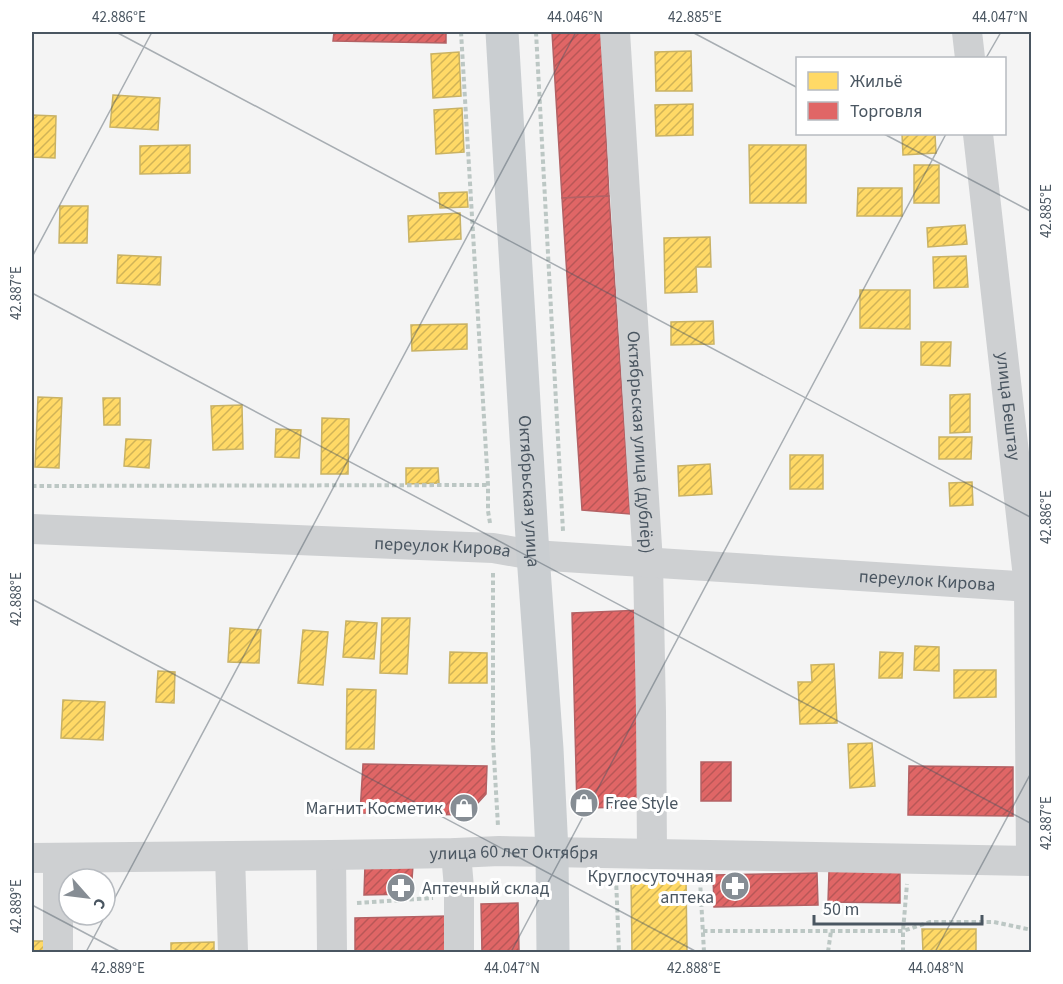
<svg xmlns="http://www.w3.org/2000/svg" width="1063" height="984" font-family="'Source Sans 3',sans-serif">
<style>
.homes{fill:url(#homes-hatch);stroke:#c9b264;stroke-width:1.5}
.shops{fill:url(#shops-hatch);stroke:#b36164;stroke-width:1.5}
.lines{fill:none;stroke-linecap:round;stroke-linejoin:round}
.path{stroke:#bcc7c4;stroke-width:4;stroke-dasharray:4.5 3;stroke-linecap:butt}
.minor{stroke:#ced0d2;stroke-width:30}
.major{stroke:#caced1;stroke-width:33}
.ticks{fill:none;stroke:#4a5661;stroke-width:1.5;stroke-opacity:0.45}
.labels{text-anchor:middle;stroke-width:6;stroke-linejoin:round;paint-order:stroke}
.street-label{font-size:18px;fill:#4a5661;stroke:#fff}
.poi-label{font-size:18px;fill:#4a5661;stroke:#fff;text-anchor:start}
.neatline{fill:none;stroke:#4a5661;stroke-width:2}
.ticks-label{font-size:15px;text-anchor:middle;fill:#4a5661}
</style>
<defs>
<pattern id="homes-hatch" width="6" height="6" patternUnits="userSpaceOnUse" patternTransform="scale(1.5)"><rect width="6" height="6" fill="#ffd966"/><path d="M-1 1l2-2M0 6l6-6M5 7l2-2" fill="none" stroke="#d0b357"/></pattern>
<pattern id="shops-hatch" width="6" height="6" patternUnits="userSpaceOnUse" patternTransform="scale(1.5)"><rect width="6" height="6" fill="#e06666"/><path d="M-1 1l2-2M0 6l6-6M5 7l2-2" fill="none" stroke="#b85757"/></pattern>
</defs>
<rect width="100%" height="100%" fill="#f4f4f4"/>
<!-- homes -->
<g class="homes">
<rect x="683" y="32" width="38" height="1"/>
<polygon points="691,51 692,91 656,91 655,52"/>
<polygon points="459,52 461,96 433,98 431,54"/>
<polygon points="113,95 160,98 158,130 110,127"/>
<polygon points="693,104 693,135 656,136 655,105"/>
<polygon points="462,108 464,152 436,154 434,110"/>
<polygon points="32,115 56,116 55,158 32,157"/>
<polygon points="902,134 935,134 936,153 903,155"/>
<polygon points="190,145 190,173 140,174 140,146"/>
<polygon points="749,145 806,145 806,203 750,203"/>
<rect x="914" y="165" width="25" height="38"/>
<polygon points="858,188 902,188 902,216 857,216"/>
<polygon points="467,192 468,207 440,208 439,193"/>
<polygon points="60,206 88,206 87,243 59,243"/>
<polygon points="460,213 461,239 409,242 408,216"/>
<polygon points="965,225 967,244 928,247 927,228"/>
<polygon points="710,237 711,267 696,267 697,292 665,293 664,238"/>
<polygon points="118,255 161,257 160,285 117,283"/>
<polygon points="966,256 968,287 934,288 933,257"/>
<polygon points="860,290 910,290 910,329 860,328"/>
<polygon points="713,321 714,344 671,345 671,322"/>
<polygon points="467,324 467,349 412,351 411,325"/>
<polygon points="921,342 951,342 950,366 921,365"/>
<polygon points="970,394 970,432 950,433 950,395"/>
<polygon points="38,397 62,398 59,468 35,467"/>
<polygon points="103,398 120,398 120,425 104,425"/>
<polygon points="242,405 243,449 213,450 211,406"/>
<polygon points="322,418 349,419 348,474 321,474"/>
<polygon points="276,429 301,430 299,458 275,457"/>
<polygon points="939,437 972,437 971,459 939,459"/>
<polygon points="126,439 151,440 149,468 124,466"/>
<rect x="790" y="455" width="33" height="34"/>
<polygon points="710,464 712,494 679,496 678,466"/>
<polygon points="406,468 438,468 439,483 406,484"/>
<polygon points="972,482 973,505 950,506 949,483"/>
<polygon points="382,618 410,618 407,674 380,673"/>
<polygon points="346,621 377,623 374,659 343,657"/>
<polygon points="230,628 261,630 259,663 228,662"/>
<polygon points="303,630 328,632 323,685 298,683"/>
<polygon points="915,646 939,647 939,671 914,670"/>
<polygon points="450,652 487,653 487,683 449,683"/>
<polygon points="880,652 903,653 902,678 879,678"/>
<polygon points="834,664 837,723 800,724 798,682 812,682 811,665"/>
<polygon points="954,670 996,670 996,697 954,698"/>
<polygon points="158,671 175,672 174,703 156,702"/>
<polygon points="347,689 376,690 374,749 346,749"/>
<polygon points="63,700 105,702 103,740 61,738"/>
<polygon points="872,743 875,786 850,788 848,744"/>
<polygon points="686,877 687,952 632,952 631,878"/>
<polygon points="922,929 976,929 976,952 923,952"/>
<rect x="32" y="941" width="14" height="11"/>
<polygon points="214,942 214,952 171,952 171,943"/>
</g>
<!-- shops -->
<g class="shops">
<polygon points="334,32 446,32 446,43 333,41"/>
<polygon points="552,32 601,32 609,196 562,198"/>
<polygon points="609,196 630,514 582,510 562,198"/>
<polygon points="643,610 643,807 577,808 572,613"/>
<rect x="701" y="762" width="30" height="39"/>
<polygon points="363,764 487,766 486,794 467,815 360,813"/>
<polygon points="909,766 1013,767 1013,816 908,815"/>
<polygon points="365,865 413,865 411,894 364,895"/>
<polygon points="829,871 900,872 900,903 828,902"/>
<polygon points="817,873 818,905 714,907 713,875"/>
<polygon points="518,903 519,952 482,952 481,904"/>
<polygon points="448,916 449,952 355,952 355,918"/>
</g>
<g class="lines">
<!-- path -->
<g class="path">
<polyline points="461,32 488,485 488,511 490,523"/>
<polyline points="536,32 563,531"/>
<polyline points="32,486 488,485"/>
<polyline points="493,573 493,740 498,826"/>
<polyline points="616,878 619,952"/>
<polyline points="700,880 704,952"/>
<polyline points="357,903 433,898"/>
<polyline points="703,931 903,931 930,922 994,922 1032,930"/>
<polyline points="828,952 831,931"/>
<polyline points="903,952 903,931 907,884"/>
</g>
<!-- minor -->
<g class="minor">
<path id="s1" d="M 615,32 L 648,563 L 651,712 L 652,854"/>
<polyline points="967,32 970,58"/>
<path id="s2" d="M 978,134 L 1029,586 L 1031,861"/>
<path id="s3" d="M 32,529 L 493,548 L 533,555 L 1032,587"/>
<polyline points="456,853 459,888 459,952"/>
<polyline points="331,855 332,952"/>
<polyline points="230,856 233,952"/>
<path id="s4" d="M 32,858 L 331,855 L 456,853 L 499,851 L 1032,861"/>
<polyline points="58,952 58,858"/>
</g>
<!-- major -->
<path class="major" id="s5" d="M 502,32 L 533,555 L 547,749 L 552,852 L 553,952"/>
</g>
<!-- ticks -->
<path class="ticks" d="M 116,32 L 1032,518M 692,32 L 798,88M 986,58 L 1001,32M 884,134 L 1032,212M 32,257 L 152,32M 32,293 L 1032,824M 32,599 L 697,952M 32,905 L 121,952M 86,952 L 576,32M 511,952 L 946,134M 935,952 L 1032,771"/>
<!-- icons -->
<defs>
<g id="shop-disc" transform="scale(1.5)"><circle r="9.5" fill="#868d94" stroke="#fff"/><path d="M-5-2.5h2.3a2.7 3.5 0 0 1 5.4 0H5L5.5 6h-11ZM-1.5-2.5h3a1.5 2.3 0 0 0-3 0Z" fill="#fff"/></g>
<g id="pharmacy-disc" transform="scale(1.5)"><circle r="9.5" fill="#868d94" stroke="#fff"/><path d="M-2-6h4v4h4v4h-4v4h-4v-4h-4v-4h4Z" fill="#fff"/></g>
</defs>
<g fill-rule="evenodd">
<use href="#shop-disc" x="584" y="803"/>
<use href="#shop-disc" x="464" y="808"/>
<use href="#pharmacy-disc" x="735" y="886"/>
<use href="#pharmacy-disc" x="401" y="888"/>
</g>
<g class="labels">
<!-- street labels -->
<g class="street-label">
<text dy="6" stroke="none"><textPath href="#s2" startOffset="274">улица Бештау</textPath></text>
<text dy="6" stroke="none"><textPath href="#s1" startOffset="411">Октябрьская улица (дублёр)</textPath></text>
<text dy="6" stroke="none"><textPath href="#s5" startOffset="460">Октябрьская улица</textPath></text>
<text dy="6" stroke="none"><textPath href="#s3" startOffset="411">переулок Кирова</textPath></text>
<text dy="6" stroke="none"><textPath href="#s3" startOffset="897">переулок Кирова</textPath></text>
<text dy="6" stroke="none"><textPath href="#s4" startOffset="482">улица 60 лет Октября</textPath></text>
</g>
<!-- poi labels -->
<g class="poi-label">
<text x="605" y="809">Free Style</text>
<text x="443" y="814" text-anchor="end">Магнит Косметик</text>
<text x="714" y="882" text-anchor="end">Круглосуточная<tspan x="714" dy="21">аптека</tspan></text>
<text x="422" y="894">Аптечный склад</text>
</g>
</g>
<!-- border -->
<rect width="1063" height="984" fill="none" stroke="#ffffff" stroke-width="66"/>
<!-- legend -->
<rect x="796" y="57" width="210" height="78" fill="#ffffff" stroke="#b7bbc0" stroke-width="1.5"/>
<rect x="808" y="72" width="30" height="18" fill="#ffd966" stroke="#b7bbc0" stroke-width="1.5"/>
<text x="850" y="87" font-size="18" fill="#4a5661">Жильё</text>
<rect x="808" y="102" width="30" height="18" fill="#e06666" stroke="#b7bbc0" stroke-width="1.5"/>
<text x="850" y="117" font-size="18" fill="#4a5661">Торговля</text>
<!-- north arrow -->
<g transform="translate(87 897) rotate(118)"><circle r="28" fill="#ffffff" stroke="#b7bbc0" stroke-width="1.5"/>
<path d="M0-4.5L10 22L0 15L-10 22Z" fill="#868d94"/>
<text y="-9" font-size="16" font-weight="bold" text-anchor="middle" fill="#4a5661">С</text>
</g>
<!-- scale -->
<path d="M814 915v9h168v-9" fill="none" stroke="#4a5661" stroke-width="3"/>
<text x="823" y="915" font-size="18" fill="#4a5661" stroke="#ffffff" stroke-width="4.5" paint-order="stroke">50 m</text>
<rect x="33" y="33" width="997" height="918" class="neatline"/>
<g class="ticks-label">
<text x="119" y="22">42.886°E</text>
<text x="575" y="22">44.046°N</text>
<text x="695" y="22">42.885°E</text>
<text x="1000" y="22">44.047°N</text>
<text transform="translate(1046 211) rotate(-90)" y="5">42.885°E</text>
<text transform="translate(16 293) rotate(-90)" y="5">42.887°E</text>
<text transform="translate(1046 517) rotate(-90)" y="5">42.886°E</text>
<text transform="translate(16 599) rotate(-90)" y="5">42.888°E</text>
<text transform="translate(1046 823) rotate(-90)" y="5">42.887°E</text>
<text transform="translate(16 906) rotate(-90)" y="5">42.889°E</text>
<text x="118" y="973">42.889°E</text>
<text x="512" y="973">44.047°N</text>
<text x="694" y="973">42.888°E</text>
<text x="936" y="973">44.048°N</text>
</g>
</svg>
